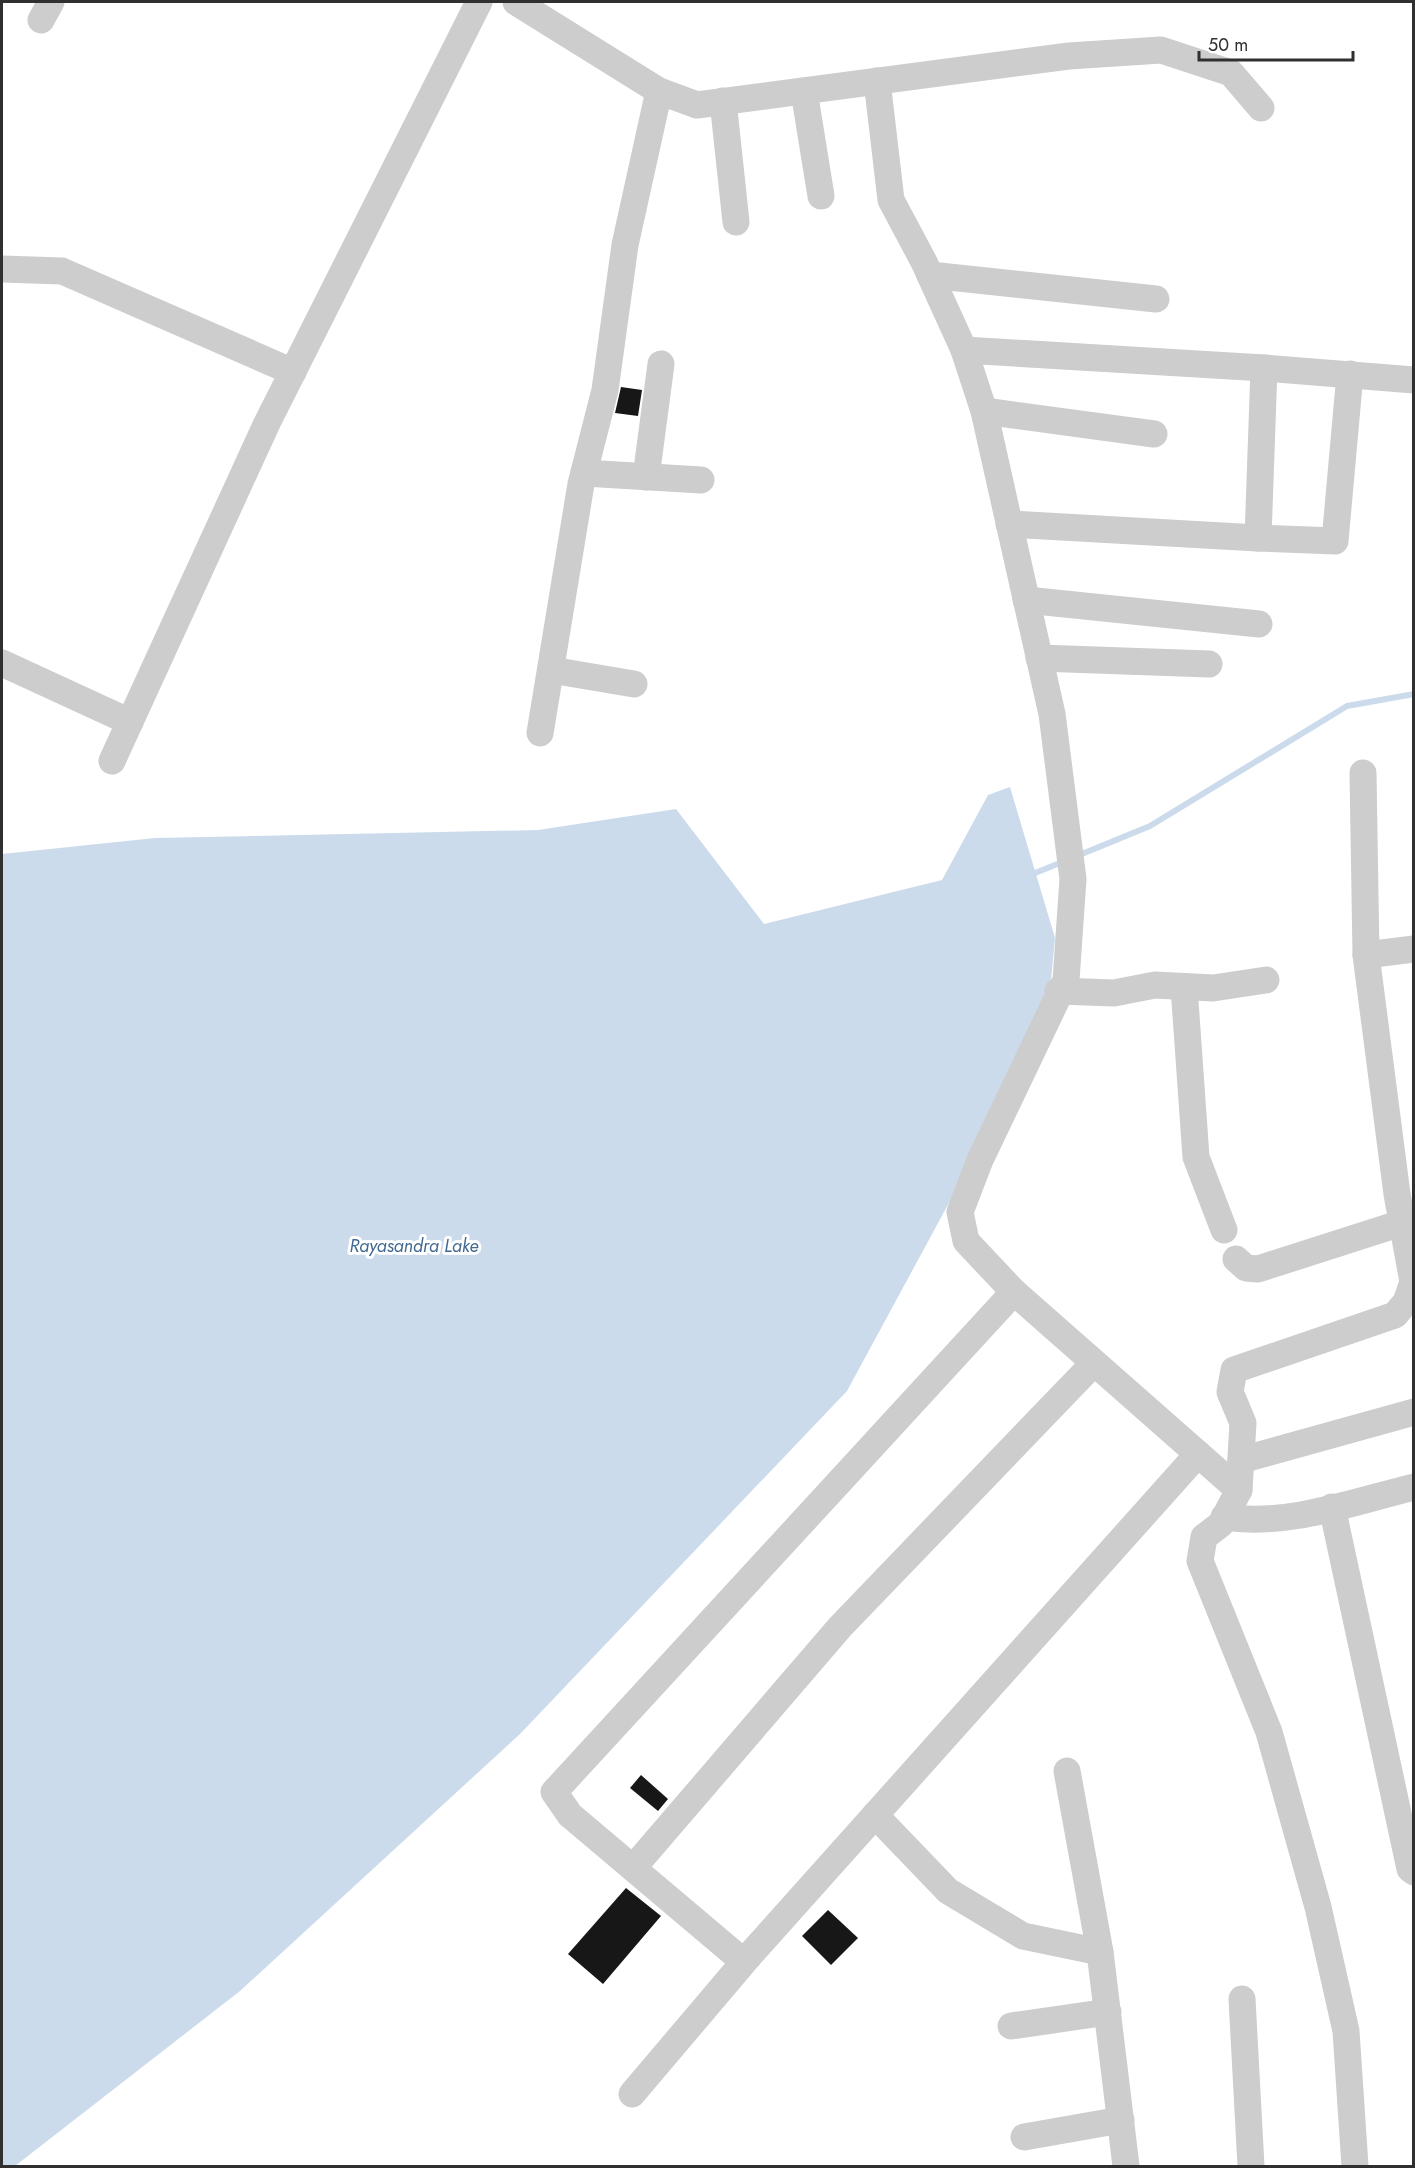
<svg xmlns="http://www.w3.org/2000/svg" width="1415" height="2168" font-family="Jost,sans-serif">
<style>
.water{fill:#cbdbeb}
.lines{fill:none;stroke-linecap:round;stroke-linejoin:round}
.stream{stroke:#cbdbeb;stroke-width:6}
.building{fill:#171717}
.minor{stroke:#cdcdcd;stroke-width:27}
.labels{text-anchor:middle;stroke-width:6;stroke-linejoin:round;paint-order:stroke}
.water-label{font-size:18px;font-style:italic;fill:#406890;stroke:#fff}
</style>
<rect width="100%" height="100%" fill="#fff"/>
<!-- water -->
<polygon class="water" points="1010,787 1055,938 1047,1022 847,1391 520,1734 240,1991 15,2166 2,2166 2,854 155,838 538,830 676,809 764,924 942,880 988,795"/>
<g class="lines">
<!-- stream -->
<g class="stream">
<polyline points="1077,856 1150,826 1347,706 1414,694"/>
<polyline points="1030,875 1065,861"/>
</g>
</g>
<!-- building -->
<g class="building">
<polygon points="621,387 642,390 638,416 615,413"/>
<polygon points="641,1775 668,1799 658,1811 630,1788"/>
<polygon points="626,1888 661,1916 603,1984 568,1954"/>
<polygon points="828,1910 858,1938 831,1965 802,1936"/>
</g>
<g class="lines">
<!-- minor -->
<g class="minor">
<polyline points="516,2 659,91 697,105 1069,56 1161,50 1231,73 1261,108"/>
<polyline points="41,20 51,2"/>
<polyline points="877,81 891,200 924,262 964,350 984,411 1052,714 1073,879 1066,980 980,1160 960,1212 966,1241 1014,1292 1239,1490"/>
<polyline points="804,91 821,196"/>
<polyline points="723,101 736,222"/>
<polyline points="2,269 62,271 293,372"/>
<polyline points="930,275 1156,299"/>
<polyline points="964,350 1264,368 1258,538 1009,524"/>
<polyline points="1264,368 1414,380"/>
<polyline points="984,411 1154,434"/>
<polyline points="584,473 701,480"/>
<polyline points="646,477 661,364"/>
<polyline points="1258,538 1335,541 1350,374"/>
<polyline points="1026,600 1259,624"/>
<polyline points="1039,658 1209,664"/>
<polyline points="2,663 130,722"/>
<polyline points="551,670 634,684"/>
<polyline points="540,733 581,484 605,390 625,245 659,91"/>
<polyline points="112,761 267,423 479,2"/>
<polyline points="1366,955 1414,949"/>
<polyline points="1184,987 1196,1157 1224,1230"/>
<polyline points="1058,991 1114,993 1155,985 1213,988 1266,980"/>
<polyline points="1236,1259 1246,1268 1258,1269 1414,1219"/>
<polyline points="1241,1460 1414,1412"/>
<polyline points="1332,1507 1410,1869 1414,1872"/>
<path d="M 1224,1517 C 1287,1527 1352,1502 1414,1487"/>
<polyline points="1067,1771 1100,1952 1126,2166"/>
<polyline points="875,1815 948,1891 1023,1936 1100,1952"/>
<polyline points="633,1868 840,1627 1094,1363"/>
<polyline points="749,1956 738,1957 570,1815 554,1792 1014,1292"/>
<polyline points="1242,1999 1251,2166"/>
<polyline points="1011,2026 1108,2012"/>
<polyline points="632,2094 749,1956 1198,1454"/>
<polyline points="1024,2137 1121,2120"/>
<polyline points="1355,2166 1346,2031 1318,1907 1269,1732 1200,1561 1204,1537 1221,1524 1239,1490 1243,1423 1230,1392 1234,1370 1395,1315 1406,1302 1413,1282 1397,1194 1366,955 1363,773"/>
</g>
</g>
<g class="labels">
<!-- water labels -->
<g class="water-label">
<text x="414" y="1252">Rayasandra Lake</text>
</g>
</g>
<!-- border -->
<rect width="1415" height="2168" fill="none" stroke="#303030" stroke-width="6"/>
<!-- scale -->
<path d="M1199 51v9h154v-9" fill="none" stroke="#303030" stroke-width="3"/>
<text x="1208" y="51" font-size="18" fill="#303030" stroke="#ffffff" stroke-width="4.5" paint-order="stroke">50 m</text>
</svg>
